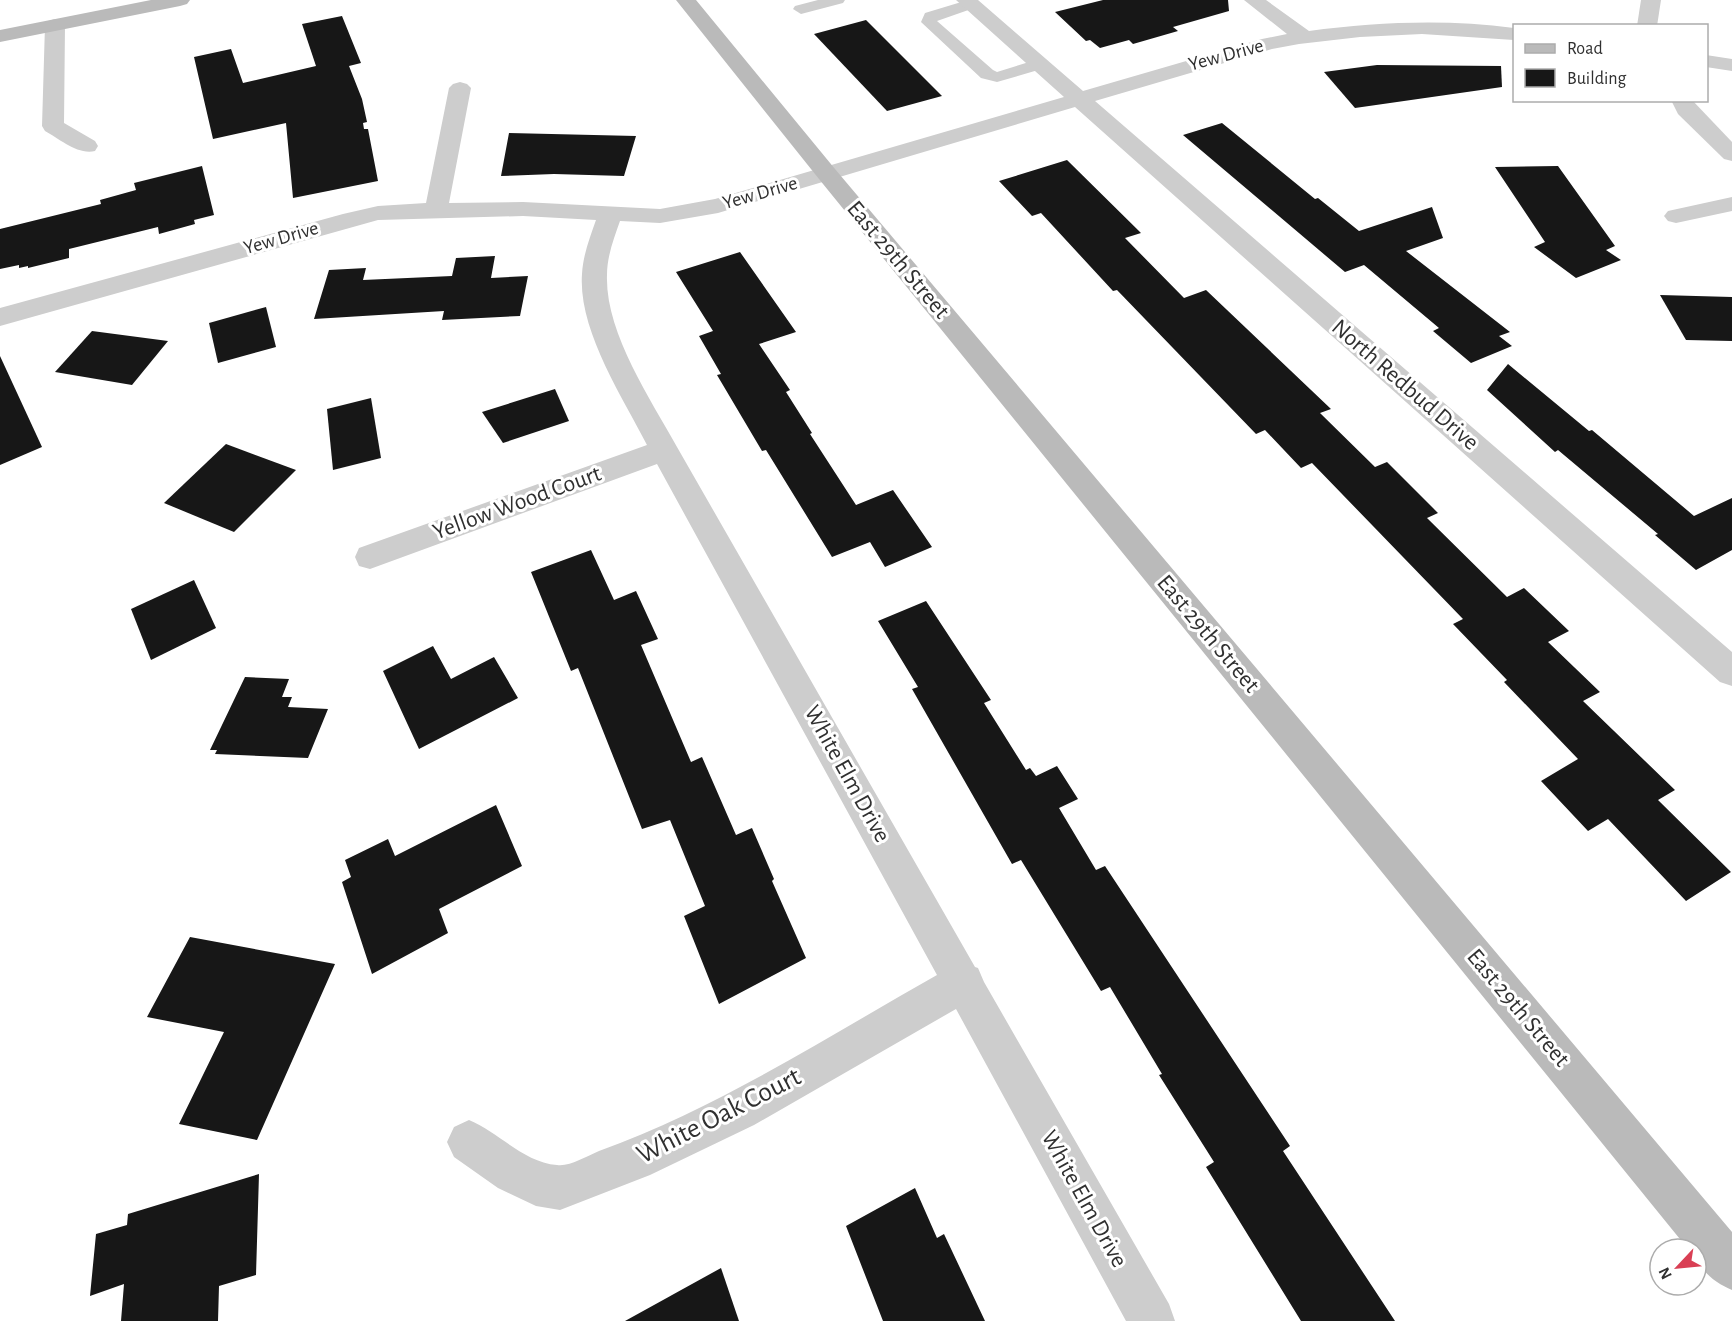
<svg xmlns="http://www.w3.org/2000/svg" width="1732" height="1321" font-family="'Alegreya Sans',sans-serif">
  <rect width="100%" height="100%" fill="#fff"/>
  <g fill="#171717">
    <polygon points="1103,0 1228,0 1229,11 1173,27 1178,31 1133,44 1129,40 1100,48 1090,40 1086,41 1055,12"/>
    <polygon points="342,16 361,63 349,66 362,99 367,122 363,123 364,129 368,129 378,181 293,198 286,123 213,139 194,57 231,49 243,83 316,66 302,24"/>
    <polygon points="866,20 942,96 887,111 814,34"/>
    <polygon points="1377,65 1501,66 1502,87 1355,108 1324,72"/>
    <polygon points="1222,123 1315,199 1318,198 1359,231 1432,207 1443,238 1406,251 1510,332 1499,336 1512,346 1471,363 1433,331 1439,328 1364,265 1345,272 1183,135"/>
    <polygon points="509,133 636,136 624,176 554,174 501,176"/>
    <polygon points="1067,160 1141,233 1125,238 1184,298 1206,290 1331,409 1320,413 1375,467 1387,462 1438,513 1427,518 1507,597 1524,588 1569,631 1548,642 1600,692 1583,701 1675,790 1658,800 1731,872 1686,901 1608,819 1588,831 1541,781 1578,759 1504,682 1507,680 1453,624 1463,619 1312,463 1301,468 1265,430 1256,434 1117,290 1113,291 1041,213 1032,216 999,181"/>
    <polygon points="202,166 214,215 194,220 195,224 159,234 158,227 69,249 69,258 28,268 28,266 19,268 19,265 0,269 0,229 101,204 100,200 136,190 134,183"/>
    <polygon points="1558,166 1615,246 1606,250 1621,260 1576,278 1534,247 1545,242 1495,167"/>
    <polygon points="740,252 796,332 759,344 790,390 786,392 812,433 810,434 856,505 893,490 932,547 885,567 870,542 832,557 766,450 762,451 717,375 721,374 699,336 713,331 676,272"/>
    <polygon points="495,256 491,278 528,276 520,316 442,320 444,311 314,319 329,270 366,268 363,280 452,276 456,258"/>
    <polygon points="1660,295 1732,297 1732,341 1686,340"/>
    <polygon points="266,307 276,347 218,363 209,323"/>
    <polygon points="92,331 168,341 132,385 55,372"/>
    <polygon points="0,356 42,447 0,465"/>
    <polygon points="1508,364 1589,431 1592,430 1694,516 1732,498 1732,550 1696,570 1655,535 1658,534 1558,450 1555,452 1487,390"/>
    <polygon points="555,389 569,421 503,443 482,412"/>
    <polygon points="371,398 381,458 333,470 327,409"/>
    <polygon points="226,444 296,470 234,532 164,503"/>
    <polygon points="591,550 614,600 636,591 658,639 641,645 691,762 702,757 736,835 752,828 774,879 772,881 806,958 719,1004 684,916 705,906 670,820 642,829 578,668 571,671 531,572"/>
    <polygon points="194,580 216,628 151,660 131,609"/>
    <polygon points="926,601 991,700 984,703 1026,770 1030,768 1036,776 1057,766 1078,799 1059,808 1096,870 1105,866 1290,1146 1283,1151 1395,1321 1301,1321 1206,1167 1214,1162 1159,1075 1162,1074 1110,987 1101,991 1021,860 1012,864 912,689 918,687 878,621"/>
    <polygon points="433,646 451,679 494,657 518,698 419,749 383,671"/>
    <polygon points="245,677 289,679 282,697 292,697 288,707 328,709 308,758 215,754 217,750 210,750"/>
    <polygon points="496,805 522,866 439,909 448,933 372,974 342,882 351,877 345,860 388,839 395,856"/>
    <polygon points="190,937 335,964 257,1140 179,1124 224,1032 147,1017"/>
    <polygon points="259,1174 256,1275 219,1286 218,1321 121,1321 124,1284 90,1296 96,1234 127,1225 128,1214"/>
    <polygon points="915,1188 937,1238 944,1234 985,1321 883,1321 846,1226"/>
    <polygon points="721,1268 739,1321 625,1321"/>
  </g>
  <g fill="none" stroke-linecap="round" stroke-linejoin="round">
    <g fill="#cdcdcd" fill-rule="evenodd">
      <polygon points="818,0 845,0 843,3 801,14 793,9 795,6"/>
      <polygon points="968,0 977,1 979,4 977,7 937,21 993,70 997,72 1039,59 1047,64 1045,68 997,82 981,78 921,22 925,13"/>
    </g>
    <g fill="#cdcdcd" fill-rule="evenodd">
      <path d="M956 0H978L1083 91 1262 39 1287 34 1244 0H1266L1309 31C1377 22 1446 19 1514 28V40L1422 34 1360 37 1299 44 1272 49 1095 101 1732 652V686L1720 682 1075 107 718 213 660 223 620 221C614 238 607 256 607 275 605 332 650 398 677 447L975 967 978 968 984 982 1169 1304 1175 1321H1126L956 1009 754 1125 650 1175 560 1210 536 1206 498 1188 454 1157 447 1142 454 1127 469 1120C500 1133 523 1162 557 1165 569 1167 587 1156 599 1151 718 1108 827 1037 937 975L657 464 370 569 359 566 355 557 359 548 647 445C622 396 578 330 582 274 583 255 590 237 596 220L523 216 378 220 0 326V308L343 214 378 206 426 203 449 88 453 84 460 82 467 84 471 88 449 203 523 202 660 209 715 199 1064 97Z"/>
      <polygon points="1641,0 1661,0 1657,26 1637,26"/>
      <path d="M55 19 62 21 65 25 64 123 95 141 98 146 95 151C77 155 60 139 45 131L42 126 45 25 48 21Z"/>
      <polygon points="1706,55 1732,59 1732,71 1706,67"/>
      <polygon points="1671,100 1692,100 1732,142 1732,161 1724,159 1678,114"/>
      <polygon points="1732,197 1732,211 1676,223 1668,221 1664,216 1668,211"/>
    </g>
    <g fill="#bababa" fill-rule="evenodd">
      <polygon points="151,0 190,0 187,4 180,6 0,42 0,30"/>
      <path d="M676 0H696L835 169 1732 1232V1290C1715 1283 1696 1269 1696 1249H1688L819 179Z"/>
    </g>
  </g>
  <g text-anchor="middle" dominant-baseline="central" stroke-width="6" stroke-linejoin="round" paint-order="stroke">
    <g font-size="20" fill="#303030" stroke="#fff">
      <text transform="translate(1226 55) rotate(-15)">Yew Drive</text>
      <text transform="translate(760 193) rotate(-16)">Yew Drive</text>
      <text transform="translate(281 238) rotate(-16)">Yew Drive</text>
    </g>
    <g font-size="24" fill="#303030" stroke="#fff">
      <text transform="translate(898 260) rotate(50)">East 29th Street</text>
      <text transform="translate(1405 385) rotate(41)">North Redbud Drive</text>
      <text transform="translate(517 503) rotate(-20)">Yellow Wood Court</text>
      <text transform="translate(1208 634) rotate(50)">East 29th Street</text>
      <text transform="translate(847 774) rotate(61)">White Elm Drive</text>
      <text transform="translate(1518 1008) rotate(50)">East 29th Street</text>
      <text transform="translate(1084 1199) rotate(61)">White Elm Drive</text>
    </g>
    <g font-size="28" fill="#303030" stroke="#fff">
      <text transform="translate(719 1116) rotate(-27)">White Oak Court</text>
    </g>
  </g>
  <rect x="1513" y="24" width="195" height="78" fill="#ffffff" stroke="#acacac" stroke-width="1.5"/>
  <rect x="1525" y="44" width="30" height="9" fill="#bababa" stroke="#acacac" stroke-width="1.5"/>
  <text x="1567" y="54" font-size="18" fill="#303030">Road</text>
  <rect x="1525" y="69" width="30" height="18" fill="#171717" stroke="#acacac" stroke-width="1.5"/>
  <text x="1567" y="84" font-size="18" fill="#303030">Building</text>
  <g transform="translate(1678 1267) rotate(244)"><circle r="28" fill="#ffffff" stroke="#acacac" stroke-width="1.5"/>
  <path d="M0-4.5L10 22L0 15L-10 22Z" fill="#d93f54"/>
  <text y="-9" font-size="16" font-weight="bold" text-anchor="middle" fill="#303030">N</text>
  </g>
</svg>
